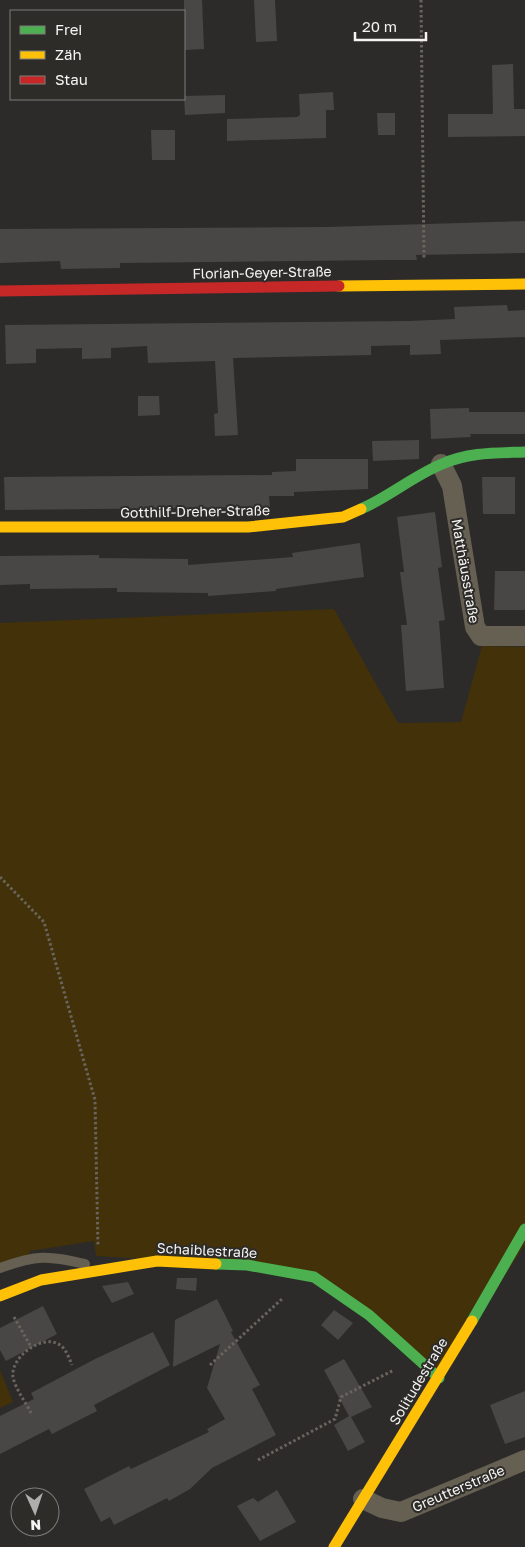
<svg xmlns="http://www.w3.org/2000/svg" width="525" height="1547" font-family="'Golos Text',sans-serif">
  <rect width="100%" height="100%" fill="#2c2b2a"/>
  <g fill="#423109">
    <polygon points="334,609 398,723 461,722 482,646 525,647 525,1244 439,1378 314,1277 247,1265 96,1256 94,1241 30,1251 29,1257 0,1268 0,623"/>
    <polygon points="0,1370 13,1402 0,1408"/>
  </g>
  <g fill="#484746">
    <polygon points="184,0 202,0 204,49 184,50"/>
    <polygon points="254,0 275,0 277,41 256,42"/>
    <polygon points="513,64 514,109 525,109 525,136 448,137 448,114 493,114 492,65"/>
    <polygon points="333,92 334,110 326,110 326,138 227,141 227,119 297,117 300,115 299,94"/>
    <polygon points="225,95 225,113 185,115 184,96"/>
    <polygon points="377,113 395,113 395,135 378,135"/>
    <polygon points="151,130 175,130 175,160 152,160"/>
    <polygon points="525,221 525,253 416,255 417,260 388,260 120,263 120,268 61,269 60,261 0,263 0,229 327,227"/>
    <polygon points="507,305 508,311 525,310 525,337 440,340 441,354 410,355 410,345 371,346 371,355 233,358 238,435 215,436 214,414 218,413 215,361 148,363 147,346 111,348 111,358 82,359 82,348 36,349 36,363 6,364 5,325 409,321 455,319 454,307"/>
    <polygon points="138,396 159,396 160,415 138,416"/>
    <polygon points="469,408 469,412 525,412 525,434 470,434 471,437 431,439 430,409"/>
    <polygon points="419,440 419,459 373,461 372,441"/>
    <polygon points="296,459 368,459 368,489 294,492 294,496 269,496 270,507 5,510 4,477 272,475 272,472 296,471"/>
    <polygon points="482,477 515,477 515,514 483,514"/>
    <polygon points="435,512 442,567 438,568 445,620 439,621 444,688 406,691 401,625 407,625 400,572 404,572 397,517"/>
    <polygon points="360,543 364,577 276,589 276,591 208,596 208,593 117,592 117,588 30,589 30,584 0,585 0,556 99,555 99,558 188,559 188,565 293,557 292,553"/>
    <polygon points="495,571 525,571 525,610 494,610"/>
    <polygon points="177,1278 197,1278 196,1291 176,1289"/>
    <polygon points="128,1282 134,1294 112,1303 102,1286"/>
    <polygon points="217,1299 233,1331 231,1332 260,1385 252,1389 276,1435 212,1468 190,1489 169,1501 167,1498 114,1525 110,1517 101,1522 84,1489 129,1466 131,1469 209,1432 207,1429 225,1419 207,1388 220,1344 173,1367 175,1320"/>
    <polygon points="43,1306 57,1334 6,1361 0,1350 0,1328"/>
    <polygon points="334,1310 353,1323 338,1340 321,1325"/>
    <polygon points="153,1332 170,1365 94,1405 97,1411 52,1434 49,1429 0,1454 0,1416 34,1399 31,1393 95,1359"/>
    <polygon points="344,1359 372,1407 351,1417 365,1442 348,1451 334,1425 349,1416 324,1370"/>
    <polygon points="525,1391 525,1437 505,1444 490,1405"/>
    <polygon points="277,1490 296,1522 260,1541 237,1506 253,1498 258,1502"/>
  </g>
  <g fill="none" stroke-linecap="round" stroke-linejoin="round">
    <g stroke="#69655c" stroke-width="3" stroke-dasharray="2.5 2.5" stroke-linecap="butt">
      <polyline points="421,0 424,259"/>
      <polyline points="0,877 44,922 95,1100 98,1246"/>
      <polyline points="14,1317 31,1347"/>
      <polyline points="210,1365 283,1298"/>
      <path d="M31 1413C26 1403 15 1388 13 1377 10 1357 43 1333 60 1345 66 1349 69 1358 72 1365"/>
      <polyline points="258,1460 335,1419 341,1397 394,1370"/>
    </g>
    <path stroke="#666053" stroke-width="10" d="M0 1268C36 1255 48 1255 85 1264"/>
    <g stroke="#666053" stroke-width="20">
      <polyline points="441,464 452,486 475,627 481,636 525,636"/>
      <polyline points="363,1499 382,1508 401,1512 525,1460"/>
    </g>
    <g stroke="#4caf50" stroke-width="11">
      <path d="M361 509C389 497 413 476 442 464 469 452 496 453 525 452"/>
      <polyline points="216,1264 247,1265 314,1277 369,1315 439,1378"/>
      <polyline points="472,1321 525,1229"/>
    </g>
    <g stroke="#ffc107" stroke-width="11">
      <polyline points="339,286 525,284"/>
      <polyline points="0,527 248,527 343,517 361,509"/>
      <polyline points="0,1296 41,1280 157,1261 216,1264"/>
      <polyline points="334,1547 472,1321"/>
    </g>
    <polyline stroke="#c62828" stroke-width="11" points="0,291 339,286"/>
  </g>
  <g text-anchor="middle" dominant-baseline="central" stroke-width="4" stroke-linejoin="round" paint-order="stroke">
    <g font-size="14" fill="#f5f4f2" stroke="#2d2c29">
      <text transform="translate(262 272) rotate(-1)">Florian-Geyer-Straße</text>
      <text transform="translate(195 511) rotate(-1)">Gotthilf-Dreher-Straße</text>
      <text transform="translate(466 571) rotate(80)">Matthäusstraße</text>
      <text transform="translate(207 1250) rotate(3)">Schaiblestraße</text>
      <text transform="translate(418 1381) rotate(-59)">Solitudestraße</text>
      <text transform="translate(458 1488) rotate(-23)">Greutterstraße</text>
    </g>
  </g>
  <rect x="10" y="10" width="175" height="90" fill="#2d2c29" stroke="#7d7c79"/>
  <rect x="20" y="26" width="25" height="8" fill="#4caf50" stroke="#7d7c79"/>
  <text x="55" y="35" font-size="15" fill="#f5f4f2">Frei</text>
  <rect x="20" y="51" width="25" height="8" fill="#ffc107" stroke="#7d7c79"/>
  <text x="55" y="60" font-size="15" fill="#f5f4f2">Zäh</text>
  <rect x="20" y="76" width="25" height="8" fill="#c62828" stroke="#7d7c79"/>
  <text x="55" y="85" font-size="15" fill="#f5f4f2">Stau</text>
  <g transform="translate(35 1512) rotate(177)"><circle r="24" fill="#2d2c29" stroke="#7d7c79"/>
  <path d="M0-4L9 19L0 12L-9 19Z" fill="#afaeac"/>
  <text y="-8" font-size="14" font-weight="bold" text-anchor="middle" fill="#f5f4f2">N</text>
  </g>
  <path d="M355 32v8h71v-8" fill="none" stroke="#f5f4f2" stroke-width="2.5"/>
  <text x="362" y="32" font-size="15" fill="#f5f4f2" stroke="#2d2c29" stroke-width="4" paint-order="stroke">20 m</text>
</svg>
